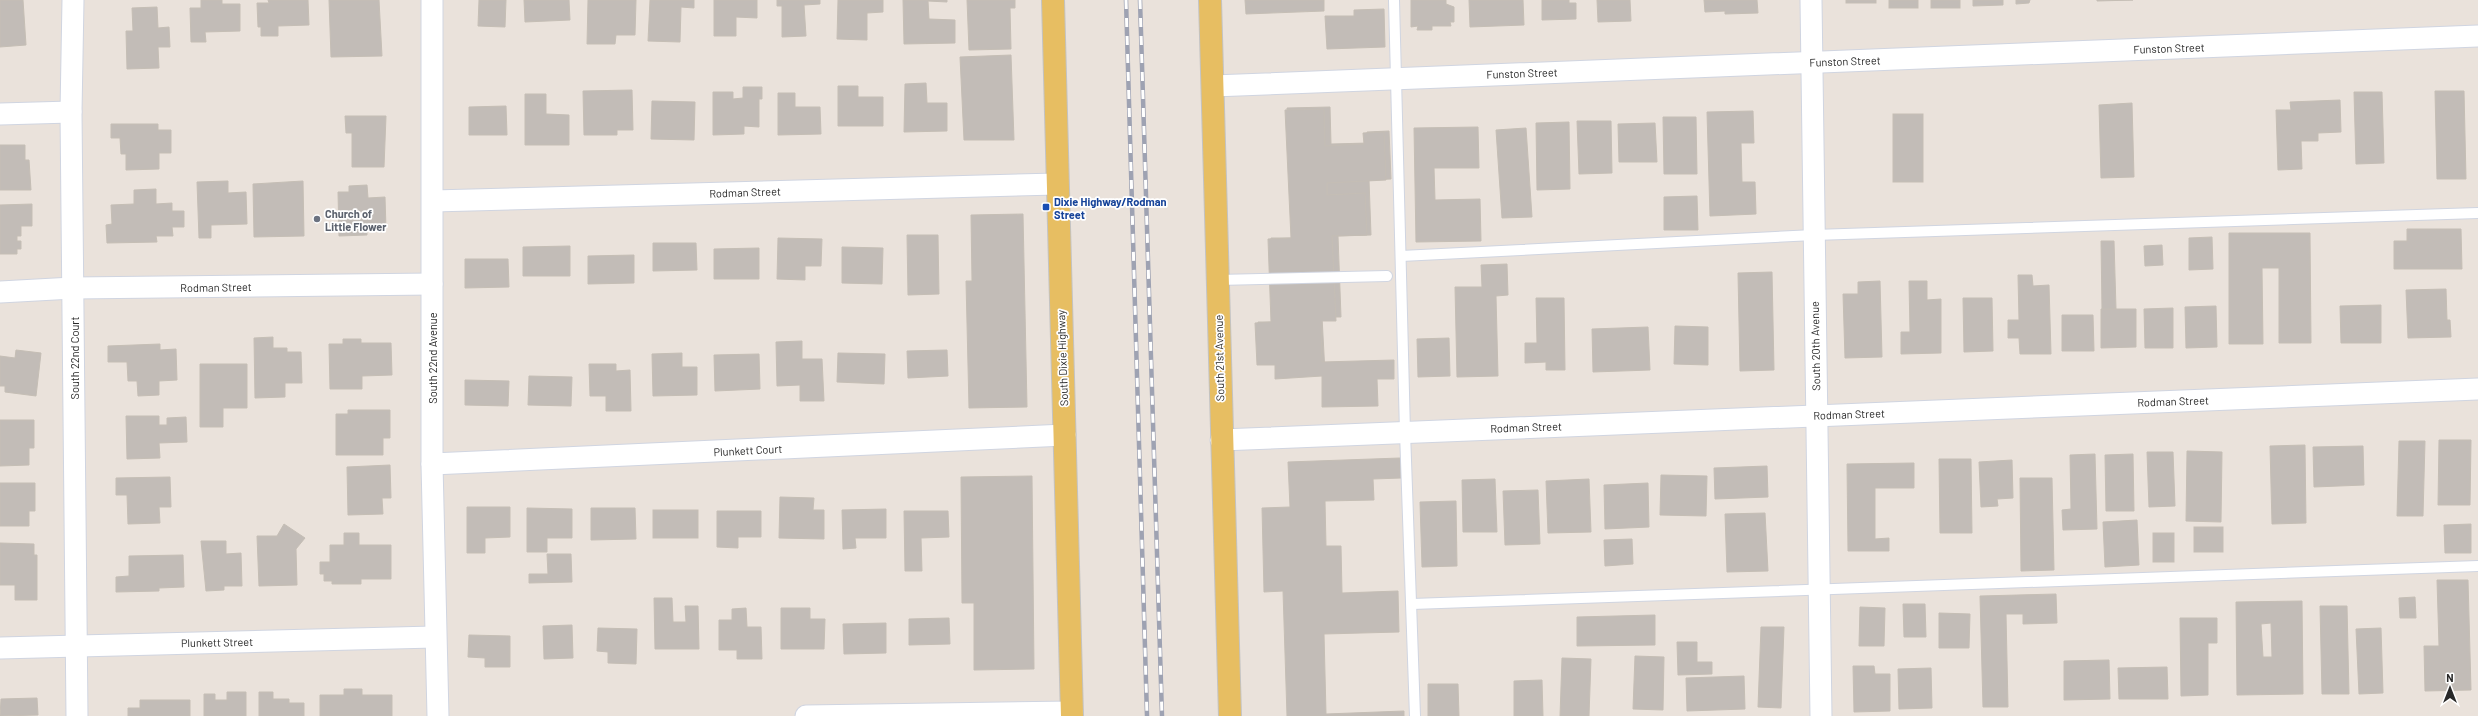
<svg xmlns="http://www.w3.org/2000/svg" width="2478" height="716" font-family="Barlow,sans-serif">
  <rect width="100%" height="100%" fill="#eae2db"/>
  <g fill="#c2bcb7" stroke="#c5beb5" fill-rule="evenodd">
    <polygon points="0,0 23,0 26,45 0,47"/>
    <polygon points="201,0 222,0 222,4 240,4 240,31 205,32 206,42 191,42 190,8 201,8"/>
    <polygon points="268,0 308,0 309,25 278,26 278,36 261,36 261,27 258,27 257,3 269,3"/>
    <polygon points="329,0 379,0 382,56 331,57"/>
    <polygon points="479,0 506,0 505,27 478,26"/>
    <polygon points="524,0 569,0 570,20 525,22"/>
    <polygon points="588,0 636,0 635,35 616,35 615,44 587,44"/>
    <polygon points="650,0 694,0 694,8 681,7 680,42 648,41"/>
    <polygon points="714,0 757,0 757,18 736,17 736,36 714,36"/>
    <polygon points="777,0 820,0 820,4 804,5 806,36 782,37 782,6 777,6"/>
    <polygon points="838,0 883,0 883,12 867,13 867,40 837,39"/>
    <polygon points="903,0 947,0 947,2 928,1 929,19 955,20 955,43 904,44"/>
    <polygon points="967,0 1015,0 1015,8 1010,8 1011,49 969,50"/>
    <polygon points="1245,0 1324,0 1324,11 1246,14"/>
    <polygon points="1411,0 1446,0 1446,4 1454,7 1454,22 1450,22 1451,26 1432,26 1432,30 1417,30 1418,26 1411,27"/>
    <polygon points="1469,0 1523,0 1524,25 1470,27"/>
    <polygon points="1542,0 1569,0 1569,3 1576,3 1576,19 1542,20"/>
    <polygon points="1597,0 1630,0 1631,21 1598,22"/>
    <polygon points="1704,0 1757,0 1758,13 1725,14 1725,11 1705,12"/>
    <rect x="1846" y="0" width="30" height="3"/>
    <rect x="1889" y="0" width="29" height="8"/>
    <rect x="1931" y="0" width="29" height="8"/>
    <polygon points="1973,0 2003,0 2003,5 1973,6"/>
    <polygon points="2016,0 2030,0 2029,3 2016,4"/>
    <polygon points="2097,0 2133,0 2097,1"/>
    <polygon points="157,7 158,28 169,27 170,47 158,47 159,68 127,69 126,31 133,31 132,8"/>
    <polygon points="1384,9 1385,47 1327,49 1325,16 1354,16 1354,10"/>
    <polygon points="1011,55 1014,140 964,140 960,57"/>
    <polygon points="926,83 927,103 947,103 947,131 904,132 905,84"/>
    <polygon points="838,86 858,86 858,97 883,97 883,126 838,126"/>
    <polygon points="743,87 762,87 762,99 759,99 759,127 744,126 744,134 713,135 713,92 733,92 733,99 743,98"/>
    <polygon points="632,90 633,130 617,130 617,135 584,135 583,91"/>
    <polygon points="2435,91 2464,91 2466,179 2437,179"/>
    <polygon points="2354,92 2382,92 2384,163 2356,164"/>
    <polygon points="778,93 795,93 795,107 820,107 821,134 778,135"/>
    <polygon points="525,94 546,94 546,114 569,115 569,145 525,145"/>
    <polygon points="2340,100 2341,132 2318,133 2318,141 2301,141 2302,169 2278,170 2276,110 2291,110 2290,102"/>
    <polygon points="652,101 695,102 694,140 651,139"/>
    <polygon points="2132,103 2134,177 2101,178 2099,105"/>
    <polygon points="506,106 507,135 469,135 469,107"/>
    <polygon points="1330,107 1331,144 1368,143 1367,132 1389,131 1391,179 1369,180 1371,235 1338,236 1341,317 1322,317 1325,373 1280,374 1279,363 1260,364 1258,322 1274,322 1271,238 1292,238 1287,108"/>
    <polygon points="1324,109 1325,146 1364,144 1363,133 1384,132 1386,180 1327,183 1327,195 1365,193 1367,235 1332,236 1336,321 1321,321 1322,362 1394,360 1394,379 1377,379 1378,406 1322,407 1322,376 1275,379 1275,365 1257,365 1255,323 1271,322 1268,239 1291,238 1285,110"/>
    <polygon points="1753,111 1754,143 1741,143 1742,182 1755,182 1756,214 1710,216 1707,112"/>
    <rect x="1893" y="114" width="30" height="68"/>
    <polygon points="345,116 386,116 384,167 352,167 352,133 346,133"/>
    <polygon points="1663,117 1696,117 1697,174 1664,174"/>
    <polygon points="1577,121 1611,121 1612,173 1579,174"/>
    <polygon points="1569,122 1570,189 1537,190 1536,123"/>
    <polygon points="1655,123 1657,162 1619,162 1618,124"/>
    <polygon points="111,124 158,124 158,130 171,130 171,153 159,153 159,169 126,170 126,154 121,154 120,138 111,138"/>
    <polygon points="1478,127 1479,168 1434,168 1435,200 1480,199 1481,241 1416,242 1414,128"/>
    <polygon points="1526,128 1532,217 1502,218 1496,130"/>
    <polygon points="0,145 25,145 25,160 29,160 31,190 0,190"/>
    <polygon points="228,181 228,193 246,192 247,224 211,225 211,238 199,238 197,182"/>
    <polygon points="303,181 304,236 254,237 253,184"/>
    <polygon points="367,185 368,198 385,197 386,229 367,230 367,235 339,236 338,192 349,192 349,186"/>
    <polygon points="156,189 156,204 172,203 172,211 184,211 184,227 172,227 173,236 156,236 157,242 107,243 106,225 112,224 111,205 134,204 134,190"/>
    <polygon points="1697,196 1698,230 1664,230 1664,197"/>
    <polygon points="32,204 32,226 21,226 21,236 17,236 17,241 21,241 21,249 17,249 17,254 0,254 0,205"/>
    <polygon points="1023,214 1027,407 969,408 966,281 972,281 971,215"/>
    <polygon points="2407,229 2461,229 2462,269 2394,269 2394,241 2407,241"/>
    <polygon points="2229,233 2310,233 2311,343 2279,343 2279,268 2262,268 2263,344 2229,344"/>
    <polygon points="907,235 938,235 939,294 908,295"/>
    <polygon points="2212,237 2213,269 2189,270 2189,238"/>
    <polygon points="778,238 822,239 821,266 805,266 805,280 777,279"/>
    <polygon points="2101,241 2114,241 2116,309 2102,310"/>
    <polygon points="653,243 696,243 697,270 653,271"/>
    <polygon points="2162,245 2163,265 2145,266 2144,246"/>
    <polygon points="570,246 570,276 523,276 523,247"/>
    <polygon points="842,247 883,248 882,284 842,283"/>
    <polygon points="759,248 759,279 714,279 714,249"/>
    <polygon points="634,255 634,283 588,284 588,256"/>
    <polygon points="465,259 508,259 509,287 465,288"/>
    <polygon points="1507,264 1508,295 1496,296 1498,376 1457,377 1455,287 1482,287 1481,265"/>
    <polygon points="1772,272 1774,370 1740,371 1738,273"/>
    <polygon points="2018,275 2032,275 2033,286 2049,285 2051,354 2020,354 2019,338 2008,338 2008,320 2019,320"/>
    <polygon points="1880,281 1882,357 1845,358 1843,294 1858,294 1858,282"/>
    <polygon points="1909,281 1927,281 1927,300 1941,299 1941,353 1901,354 1901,332 1910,332"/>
    <polygon points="2446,289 2447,320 2450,320 2451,337 2408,338 2406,290"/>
    <polygon points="1536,298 1564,298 1565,370 1546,370 1546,362 1525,363 1525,343 1537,343"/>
    <polygon points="1963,298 1992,298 1993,351 1964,352"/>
    <polygon points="2381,305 2381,343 2341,343 2340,306"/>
    <polygon points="2216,306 2217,347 2186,348 2185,307"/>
    <polygon points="2173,308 2173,348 2145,348 2144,309"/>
    <polygon points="2101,309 2136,309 2136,347 2101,348"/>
    <polygon points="2062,315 2093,315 2094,351 2062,351"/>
    <polygon points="1675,326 1708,327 1708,365 1674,364"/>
    <polygon points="1648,327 1650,370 1593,372 1592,329"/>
    <polygon points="273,337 273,348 287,348 287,352 301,352 302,383 285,383 285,397 255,398 254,338"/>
    <polygon points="1449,338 1450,376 1418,377 1417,339"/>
    <polygon points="343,339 361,339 361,343 391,343 392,375 362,376 362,389 330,389 329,344 343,344"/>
    <polygon points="802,341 802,359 822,359 824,401 800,401 800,385 777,386 776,342"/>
    <polygon points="160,344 160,350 176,349 177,380 159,381 159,395 138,396 137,381 128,381 127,362 108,362 108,346"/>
    <polygon points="16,350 41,353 36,396 5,392 5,386 0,386 0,356 15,358"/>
    <polygon points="947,350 948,376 908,378 907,351"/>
    <polygon points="682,353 682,367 697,367 697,395 653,396 652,354"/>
    <polygon points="838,353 885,354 884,384 837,382"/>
    <polygon points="759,354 760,389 715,391 714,355"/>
    <polygon points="200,364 247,364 247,408 223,408 223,427 200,427"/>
    <polygon points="589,364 616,364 616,371 630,370 631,411 606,411 606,396 590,396"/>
    <polygon points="529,376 572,377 571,406 528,405"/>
    <polygon points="465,380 509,381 508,406 465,405"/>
    <polygon points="348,410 390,410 390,438 383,438 383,455 336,455 336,414 348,414"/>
    <polygon points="126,416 159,416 159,425 167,425 167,418 186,417 187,442 159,443 160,458 127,459"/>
    <polygon points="0,420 34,420 34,448 29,448 29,465 0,466"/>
    <polygon points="2439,440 2471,440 2470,505 2438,505"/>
    <polygon points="2399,441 2425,441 2423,516 2397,516"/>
    <polygon points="2305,445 2306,523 2272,524 2270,446"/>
    <polygon points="2363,446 2364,485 2314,487 2313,447"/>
    <polygon points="2187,451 2222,452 2221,522 2186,521"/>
    <polygon points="2147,452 2173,452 2175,506 2149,507"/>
    <polygon points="2095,454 2097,529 2063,530 2062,510 2071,509 2070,455"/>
    <polygon points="2133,454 2134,511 2106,511 2105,455"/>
    <polygon points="1400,458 1401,478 1373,479 1374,500 1325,501 1326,546 1341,546 1342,593 1398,591 1399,632 1324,634 1326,714 1404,711 1404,716 1287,716 1283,591 1264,592 1262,508 1290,507 1288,462"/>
    <polygon points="1939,459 1971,459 1972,533 1940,533"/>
    <polygon points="2012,460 2013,498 1997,499 1998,506 1981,507 1979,462"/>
    <polygon points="1914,463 1914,488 1875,488 1875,539 1889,538 1889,551 1848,551 1847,464"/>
    <polygon points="390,465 391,498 382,498 383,514 348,515 347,467"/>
    <polygon points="1767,466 1768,497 1715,499 1714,468"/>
    <polygon points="1661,475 1707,476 1706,516 1660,515"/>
    <polygon points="1032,476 1034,669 974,670 974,603 962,603 961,477"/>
    <polygon points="170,477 171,507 159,507 160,523 128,524 127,495 116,495 116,478"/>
    <polygon points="2020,478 2052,478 2054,570 2021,571"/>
    <polygon points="1495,479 1497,532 1463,532 1462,480"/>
    <polygon points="1589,479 1591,532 1548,533 1546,481"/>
    <polygon points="0,483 35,483 35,511 29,511 29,526 0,526"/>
    <polygon points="1648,483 1649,527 1605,529 1604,485"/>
    <polygon points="1538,490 1540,544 1505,545 1503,491"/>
    <polygon points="780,497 814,498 813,510 824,510 824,539 779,538"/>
    <polygon points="1456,501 1457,566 1422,567 1420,502"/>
    <polygon points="467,507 510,507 510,537 485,538 485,553 467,553"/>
    <polygon points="527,508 572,509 572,538 547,538 547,552 527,552"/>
    <polygon points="591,508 635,508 636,539 591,540"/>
    <polygon points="886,509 886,538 855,538 856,548 843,549 842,510"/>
    <rect x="653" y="510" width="45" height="28"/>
    <polygon points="717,511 761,511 761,537 738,537 738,548 717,547"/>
    <polygon points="904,511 948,511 949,537 921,538 922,571 905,571"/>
    <polygon points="1765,513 1768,571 1727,572 1725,514"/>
    <polygon points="2137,520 2139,565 2105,567 2103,522"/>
    <polygon points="284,524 305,538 296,549 297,585 259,586 257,536 277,536"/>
    <polygon points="2471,524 2471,553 2445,553 2444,525"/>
    <rect x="2194" y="527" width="29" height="25"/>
    <polygon points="344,533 359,533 359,545 391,545 391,579 361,579 361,584 332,584 332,581 324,581 324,574 320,574 320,562 330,562 330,545 344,545"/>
    <rect x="2153" y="533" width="21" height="29"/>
    <polygon points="1632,539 1633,564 1605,566 1604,540"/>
    <polygon points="201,541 226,541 226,554 241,553 242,586 224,586 224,590 206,591"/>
    <polygon points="0,543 34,544 34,555 37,555 37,600 15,600 15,585 0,585"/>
    <polygon points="547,554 571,554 572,582 529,583 529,574 548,574"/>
    <polygon points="183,555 184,587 159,588 159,591 116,592 116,577 129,576 129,556"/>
    <polygon points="2437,580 2468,580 2471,690 2425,691 2424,646 2439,646"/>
    <polygon points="2056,594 2057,623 2023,624 2023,614 2006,614 2008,707 1983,707 1980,596"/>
    <polygon points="2415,597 2416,618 2400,618 2399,598"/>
    <polygon points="654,598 672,598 673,622 686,622 685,606 698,606 699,649 655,649"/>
    <path d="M2302 601 2303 694 2237 695 2236 602ZM2271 623 2272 657H2263L2261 624Z"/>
    <polygon points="1903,604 1925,604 1926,637 1904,637"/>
    <polygon points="2320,606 2347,606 2349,694 2322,694"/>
    <polygon points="1860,607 1885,608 1884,646 1859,646"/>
    <polygon points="746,608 747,627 761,627 762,659 737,659 737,650 719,650 719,620 732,620 732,609"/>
    <polygon points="781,608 810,608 810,619 825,619 824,649 781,649"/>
    <polygon points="1939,613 1970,614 1969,648 1939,648"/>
    <polygon points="1655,615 1655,645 1577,646 1577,617"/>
    <polygon points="949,618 950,644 909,645 909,619"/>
    <polygon points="2180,618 2217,618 2217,643 2208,643 2208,695 2181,696"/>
    <polygon points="886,623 886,653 844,654 843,624"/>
    <polygon points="572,625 573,658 544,659 543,626"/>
    <polygon points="1761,627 1784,627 1781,708 1758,707"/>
    <polygon points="598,628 637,629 636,664 608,663 608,652 597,651"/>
    <polygon points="2381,628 2383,693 2359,694 2356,629"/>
    <polygon points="469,635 510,636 510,667 485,667 485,658 468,657"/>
    <polygon points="1677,642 1697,642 1697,662 1712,662 1712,674 1678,675"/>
    <polygon points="1635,656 1664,657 1663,710 1633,709"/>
    <polygon points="1562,658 1591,659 1589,716 1560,716"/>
    <polygon points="2109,660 2110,699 2064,700 2064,661"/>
    <polygon points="1853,666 1874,666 1875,674 1890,674 1890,711 1854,712"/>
    <polygon points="2167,667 2168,699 2119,699 2118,668"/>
    <polygon points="1931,668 1932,708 1899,709 1898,669"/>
    <polygon points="1744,676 1745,709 1687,711 1686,678"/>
    <polygon points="1542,680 1543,716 1514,716 1514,681"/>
    <polygon points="1428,684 1458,684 1459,716 1428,716"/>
    <polygon points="344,689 362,689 362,695 392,695 392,716 320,716 320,695 344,695"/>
    <polygon points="227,692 246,692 246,716 204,716 204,694 215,694 215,700 227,700"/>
    <polygon points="259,692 273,692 273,699 289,699 289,703 304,703 304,716 259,716"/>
    <polygon points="37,698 38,715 0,716 1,699"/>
    <polygon points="140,700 190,700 190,716 128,716 128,708 140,708"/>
  </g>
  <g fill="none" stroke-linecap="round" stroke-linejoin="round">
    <g stroke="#d0d5e1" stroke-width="12">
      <g id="lane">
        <polyline points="1394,0 1405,432 1415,716"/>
        <polyline points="1401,256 1814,235 2478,213"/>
        <polyline points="1217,280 1387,276"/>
        <polyline points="1412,604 2478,566"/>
      </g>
    </g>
    <g stroke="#d0d5e1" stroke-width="23">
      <g id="street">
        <polyline points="73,0 71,112 77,716"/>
        <polyline points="432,0 432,464 438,716"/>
        <polyline points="1811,0 1821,716"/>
        <polyline points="1213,86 2478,36"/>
        <polyline points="0,114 71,112"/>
        <polyline points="433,201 1057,184"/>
        <polyline points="0,292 73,288 432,284"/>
        <polyline points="1221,440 2478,389"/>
        <polyline points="432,464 1065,435"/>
        <polyline points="0,648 434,637"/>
        <polyline points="806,716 1072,712"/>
      </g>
    </g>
    <g stroke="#c3c3c3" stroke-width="24">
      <g id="primary">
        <polyline points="1053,0 1072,716"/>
        <polyline points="1210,0 1230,716"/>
      </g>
    </g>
    <use href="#lane" stroke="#fff" stroke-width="10"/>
    <use href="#street" stroke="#fff" stroke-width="21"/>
    <use href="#primary" stroke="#e7be62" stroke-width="22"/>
    <g stroke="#9ea2b2" stroke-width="4.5">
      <g id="rail">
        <polyline points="1126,0 1147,716"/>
        <polyline points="1140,0 1162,716"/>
      </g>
    </g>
    <use href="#rail" stroke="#fff" stroke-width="3" stroke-dasharray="9" stroke-linecap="butt"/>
  </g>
  <rect fill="#1a4fb4" stroke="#fff" stroke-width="1.5" x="1042" y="203" width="8" height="8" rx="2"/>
  <circle fill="#6b7280" stroke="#fff" stroke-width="1.5" cx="317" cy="219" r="4"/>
  <g text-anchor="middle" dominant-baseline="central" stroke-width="3.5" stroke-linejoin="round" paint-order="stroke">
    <g font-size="11" fill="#282828" stroke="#fff">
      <text transform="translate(2169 48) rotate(-2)">Funston Street</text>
      <text transform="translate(1845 61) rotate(-2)">Funston Street</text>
      <text transform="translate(1522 73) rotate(-2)">Funston Street</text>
      <text transform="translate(745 192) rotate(-2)">Rodman Street</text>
      <text transform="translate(216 287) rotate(-1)">Rodman Street</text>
      <text transform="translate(1815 346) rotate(-91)">South 20th Avenue</text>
      <text transform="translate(74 358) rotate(-90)">South 22nd Court</text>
      <text transform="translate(432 358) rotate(-90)">South 22nd Avenue</text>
      <text transform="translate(1062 358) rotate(-92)">South Dixie Highway</text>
      <text transform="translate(1219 358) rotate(-91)">South 21st Avenue</text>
      <text transform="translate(2173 401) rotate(-2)">Rodman Street</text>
      <text transform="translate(1849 414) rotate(-2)">Rodman Street</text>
      <text transform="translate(1526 427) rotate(-2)">Rodman Street</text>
      <text transform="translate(748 450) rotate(-3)">Plunkett Court</text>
      <text transform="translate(217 642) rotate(-1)">Plunkett Street</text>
    </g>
    <g font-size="11" font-weight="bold" fill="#164399" stroke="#fff" text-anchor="start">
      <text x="1054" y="201">Dixie Highway/Rodman<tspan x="1054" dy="13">Street</tspan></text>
    </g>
    <g font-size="11" font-weight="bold" fill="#5b616d" stroke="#fff" text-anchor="start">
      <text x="325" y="213">Church of<tspan x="325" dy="13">Little Flower</tspan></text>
    </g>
  </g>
  <g transform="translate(2450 688)" stroke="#ffffff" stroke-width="3" paint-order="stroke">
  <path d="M0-3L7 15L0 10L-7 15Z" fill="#282828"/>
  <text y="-6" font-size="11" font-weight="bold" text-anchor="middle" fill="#282828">N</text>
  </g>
</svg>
